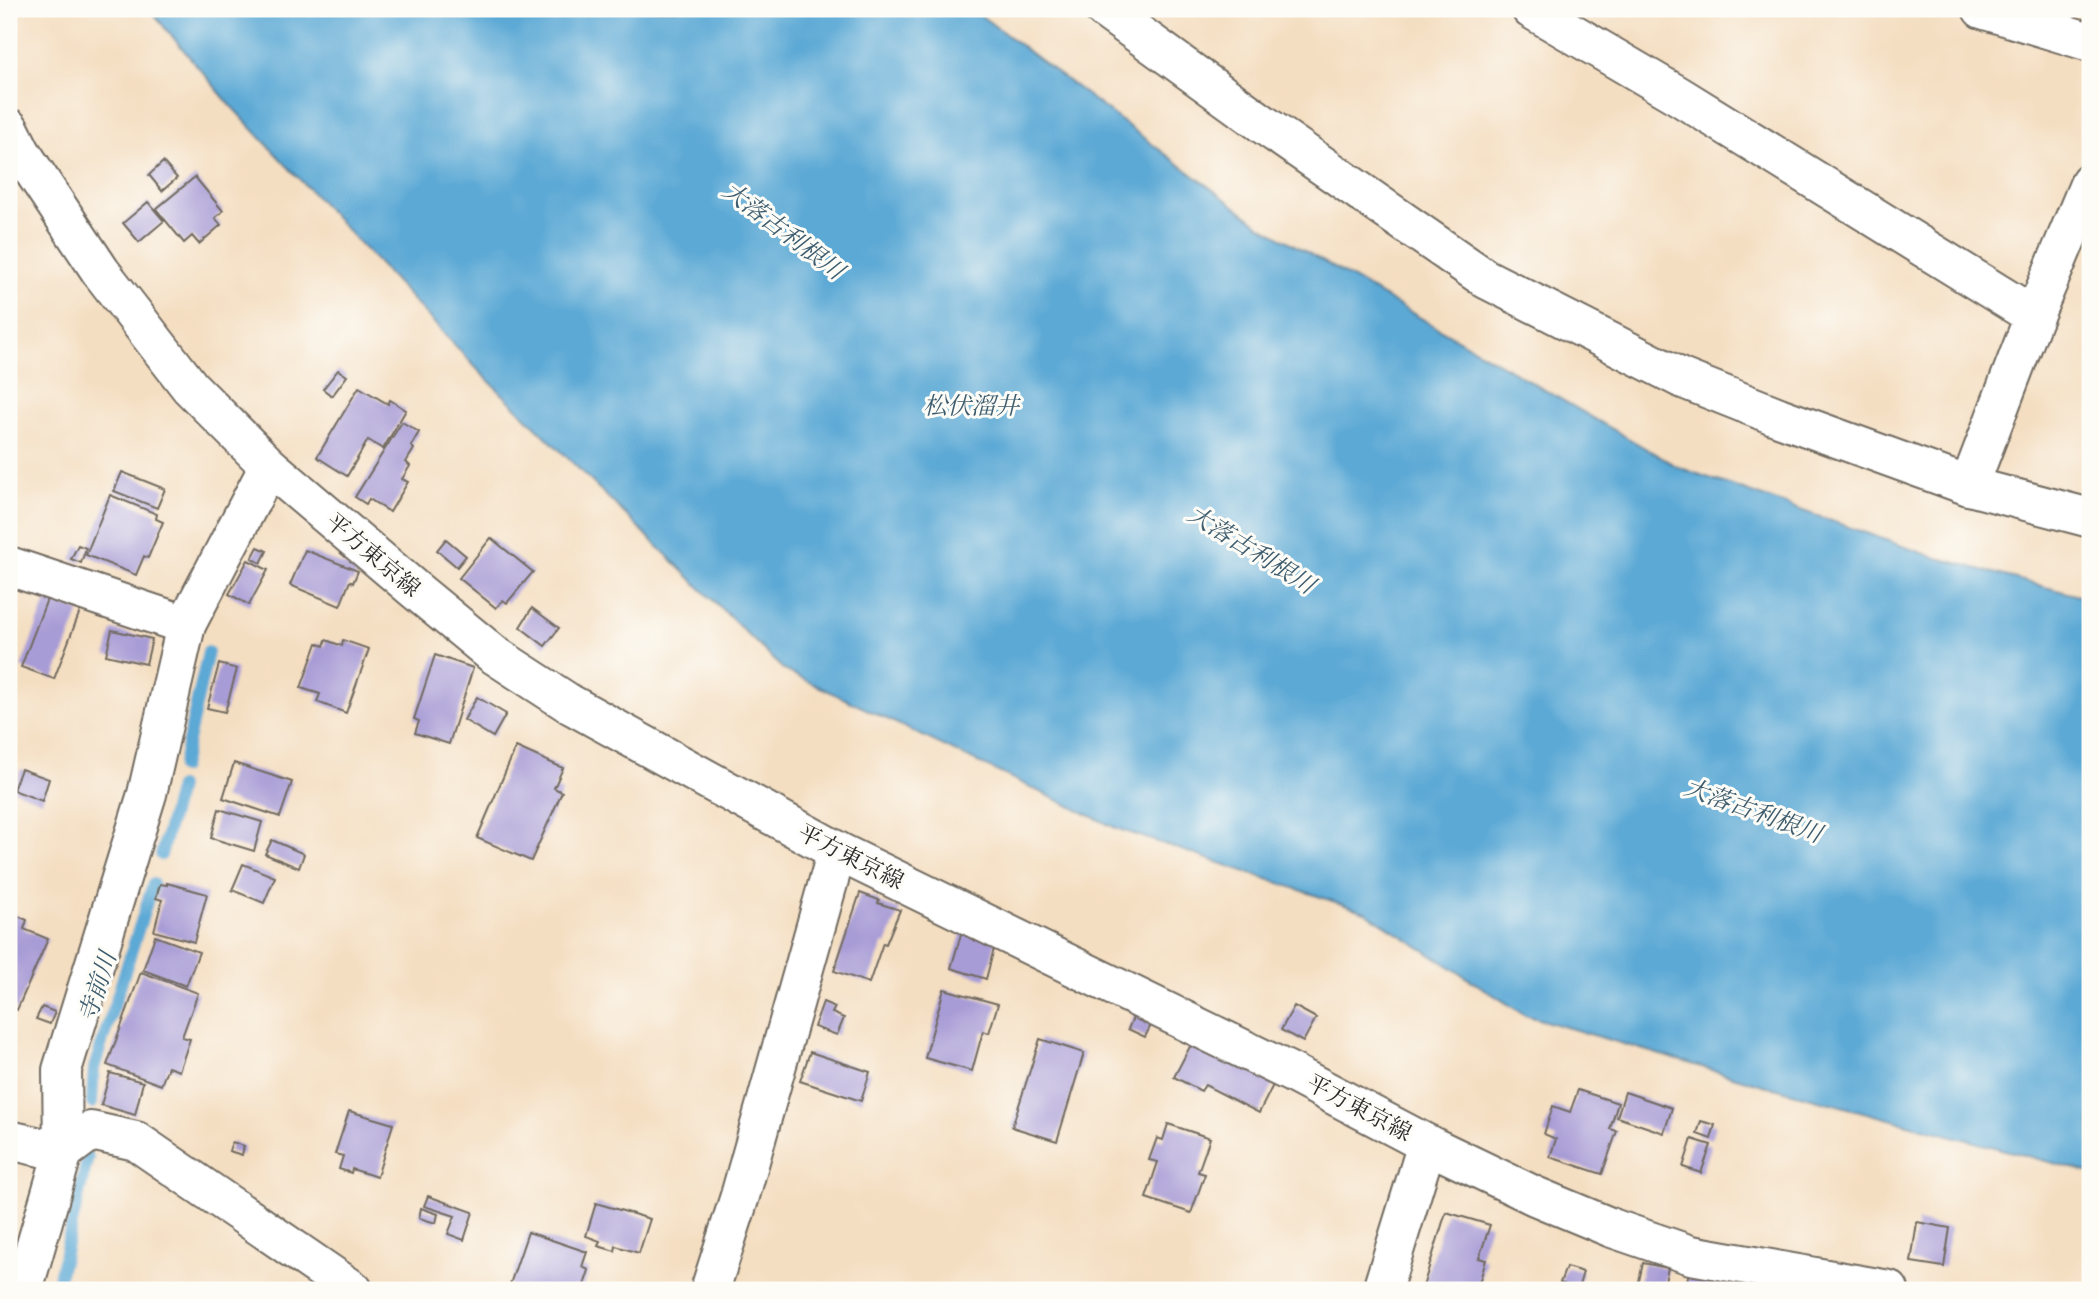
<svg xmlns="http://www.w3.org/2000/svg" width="2099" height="1299" font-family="'IM FELL Double Pica','Noto Serif JP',serif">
  <rect width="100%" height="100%" fill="#fdfcf7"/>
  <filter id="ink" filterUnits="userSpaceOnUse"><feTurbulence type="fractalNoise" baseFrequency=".0143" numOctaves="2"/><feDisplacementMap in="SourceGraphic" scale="14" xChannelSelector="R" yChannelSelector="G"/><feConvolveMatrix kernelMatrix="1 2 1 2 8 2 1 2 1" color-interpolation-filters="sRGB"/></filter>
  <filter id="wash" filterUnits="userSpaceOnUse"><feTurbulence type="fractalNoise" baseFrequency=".00686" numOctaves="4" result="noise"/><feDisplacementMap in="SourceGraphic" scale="28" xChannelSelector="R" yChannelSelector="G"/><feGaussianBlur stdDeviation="1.57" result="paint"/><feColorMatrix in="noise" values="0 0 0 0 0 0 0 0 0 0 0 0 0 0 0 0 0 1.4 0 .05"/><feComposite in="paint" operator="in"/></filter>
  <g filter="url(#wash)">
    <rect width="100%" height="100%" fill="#f4dec1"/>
    <polygon fill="#5ba9d5" stroke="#436a80" stroke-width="2" points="149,9 972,9 1260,225 1678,467 1934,557 2090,599 2090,1173 1763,1085 1525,1015 1365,912 1116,828 784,670 480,372 232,107"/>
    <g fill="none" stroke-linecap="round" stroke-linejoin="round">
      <g stroke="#5ba9d5" stroke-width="12">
        <polyline points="182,768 208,652"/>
        <polyline points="161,855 179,787"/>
        <polyline points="92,1103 94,1068 153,884"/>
        <polyline points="56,1290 88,1157"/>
      </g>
    </g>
    <g id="blocks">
      <g fill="#a89cd6">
        <polygon points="163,162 177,178 162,191 149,175"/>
        <polygon points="195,177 223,211 215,218 221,225 199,244 192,236 184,243 156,209"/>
        <polygon points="148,202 164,221 139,242 123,223"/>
        <polygon points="338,370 347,376 332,396 323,389"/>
        <polygon points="359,387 388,404 390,400 406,410 383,449 368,440 347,476 317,457"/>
        <polygon points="402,422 419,432 411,446 414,449 406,462 410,466 402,479 408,482 390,512 369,499 366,504 355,497"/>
        <polygon points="122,472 165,489 157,508 114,491"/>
        <polygon points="110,495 157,514 156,519 163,522 148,558 144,556 136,575 86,555"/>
        <polygon points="491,538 533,572 507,603 503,600 496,608 459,578"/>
        <polygon points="446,539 466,556 457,567 437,550"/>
        <polygon points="78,545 86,548 81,563 71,559"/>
        <polygon points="258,547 267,551 261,563 252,558"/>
        <polygon points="305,550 358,571 353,583 350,581 340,606 290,585"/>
        <polygon points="248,560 268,570 249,605 229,594"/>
        <polygon points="47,599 80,611 54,679 21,667"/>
        <polygon points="532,608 559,628 545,646 520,627"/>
        <polygon points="112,630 152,639 146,664 106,655"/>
        <polygon points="326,640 342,646 343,640 369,649 346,713 317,702 320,694 301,688 317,643 324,646"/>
        <polygon points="435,655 473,668 449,744 415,733 419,721 414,719"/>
        <polygon points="219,664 237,669 225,712 207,708"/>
        <polygon points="477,697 506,714 493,737 464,720"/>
        <polygon points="516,747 563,768 554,788 562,792 531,861 477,838"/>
        <polygon points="234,763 292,782 280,817 223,798"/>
        <polygon points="21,769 49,779 42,801 13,790"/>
        <polygon points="219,809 262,822 254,851 211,838"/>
        <polygon points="272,840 304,854 299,868 265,854"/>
        <polygon points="243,864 275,877 264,903 232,890"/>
        <polygon points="167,883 207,894 194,942 154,931 162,900 156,898 160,884 167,885"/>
        <polygon points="860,893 879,900 878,903 900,910 886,944 883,943 869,983 834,971"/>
        <polygon points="9,912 27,920 24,929 48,939 17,1010 9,1006"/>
        <polygon points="962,931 996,941 986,979 951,968"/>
        <polygon points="155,936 199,952 186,986 143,970"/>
        <polygon points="141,972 198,993 182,1037 190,1039 179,1071 168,1067 161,1085 107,1065"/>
        <polygon points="944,989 998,1004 989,1033 983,1031 972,1071 925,1058"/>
        <polygon points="823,1002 835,1007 832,1013 844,1018 837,1035 814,1027"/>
        <polygon points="1294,1006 1316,1018 1303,1042 1281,1030"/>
        <polygon points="42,1007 55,1012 50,1024 36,1019"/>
        <polygon points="1135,1013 1153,1021 1145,1037 1128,1029"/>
        <polygon points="1195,1037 1276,1079 1259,1113 1205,1085 1201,1091 1174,1077"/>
        <polygon points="1040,1039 1084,1053 1057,1141 1012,1127"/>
        <polygon points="810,1052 870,1072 861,1101 800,1081"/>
        <polygon points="110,1073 143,1082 135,1115 101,1105"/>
        <polygon points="1578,1090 1618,1103 1610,1129 1617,1131 1602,1174 1550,1157 1556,1139 1544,1134 1553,1106 1570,1112"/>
        <polygon points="1625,1092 1672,1108 1664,1133 1617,1117"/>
        <polygon points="349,1111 393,1124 377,1177 352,1169 351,1173 339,1169 343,1156 335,1154"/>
        <polygon points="1701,1121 1715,1125 1711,1139 1697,1134"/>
        <polygon points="1168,1124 1210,1138 1198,1172 1205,1174 1191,1213 1146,1198 1158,1162 1149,1160 1157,1138 1163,1140"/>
        <polygon points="1692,1139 1711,1145 1701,1173 1683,1167"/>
        <polygon points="232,1142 244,1146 242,1155 229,1151"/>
        <polygon points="428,1196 473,1212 464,1240 448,1234 455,1216 424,1206"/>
        <polygon points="596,1203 650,1219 639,1253 616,1246 615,1251 598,1246 600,1241 586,1236"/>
        <polygon points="421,1208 438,1214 436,1223 419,1218"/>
        <polygon points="1446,1212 1490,1225 1479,1258 1486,1260 1477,1290 1422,1290"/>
        <polygon points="1917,1222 1950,1228 1944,1267 1911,1262"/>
        <polygon points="528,1232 587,1252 582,1267 589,1270 583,1289 573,1286 571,1290 508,1290"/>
        <polygon points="1643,1263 1668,1268 1663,1290 1637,1290"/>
        <polygon points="1566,1267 1583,1272 1578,1289 1560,1283"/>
        <polygon points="1689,1272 1714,1278 1712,1282 1736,1288 1737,1282 1775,1290 1685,1290"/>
      </g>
    </g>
  </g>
  <g filter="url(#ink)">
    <use href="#blocks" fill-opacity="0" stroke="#716a60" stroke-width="2"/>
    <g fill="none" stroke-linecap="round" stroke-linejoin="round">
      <g stroke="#716a60" stroke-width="42">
        <g id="street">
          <polyline points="1104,9 1270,129 1486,279 1681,378 1779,417 1969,486 2090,518"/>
          <polyline points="1531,9 1679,96 2034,316"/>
          <polyline points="1982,9 2090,42"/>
          <polyline points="1969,486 2034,316 2090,182"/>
          <polyline points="9,566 186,625"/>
          <polyline points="9,1140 63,1152"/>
          <polyline points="63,1152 91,1131 136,1141 353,1290"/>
          <polyline points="23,1290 63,1152 62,1070 147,794 186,625 269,466"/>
          <polyline points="710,1290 740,1196 837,851"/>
          <polyline points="1382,1290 1427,1144"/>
        </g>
      </g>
      <g stroke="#716a60" stroke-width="42">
        <polyline id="secondary" points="9,128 21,152 101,272 190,387 269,466 414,589 493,654 570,704 837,851 1292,1073 1427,1144 1535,1196 1612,1228 1691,1255 1889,1290"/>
      </g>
      <use href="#street" stroke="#fff" stroke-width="38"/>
      <use href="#secondary" stroke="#fff" stroke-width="38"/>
    </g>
  </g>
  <g text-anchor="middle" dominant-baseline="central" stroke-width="6" stroke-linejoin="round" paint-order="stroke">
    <g font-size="23" fill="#2b2b2b" stroke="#fdfcf7">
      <text transform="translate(373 555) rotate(40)">平方東京線</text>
      <text transform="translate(851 857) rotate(27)">平方東京線</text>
      <text transform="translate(1359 1108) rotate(28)">平方東京線</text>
    </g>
    <g font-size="24" font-style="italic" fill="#3e5d6f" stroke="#fdfcf7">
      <text transform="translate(783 231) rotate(37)">大落古利根川</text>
      <text x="971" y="406">松伏溜井</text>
      <text transform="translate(1251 550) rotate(32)">大落古利根川</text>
      <text transform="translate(1753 811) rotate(20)">大落古利根川</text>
      <text transform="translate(98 987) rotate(-72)">寺前川</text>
    </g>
  </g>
  <rect width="2099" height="1299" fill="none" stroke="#fdfcf7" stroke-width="35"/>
</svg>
